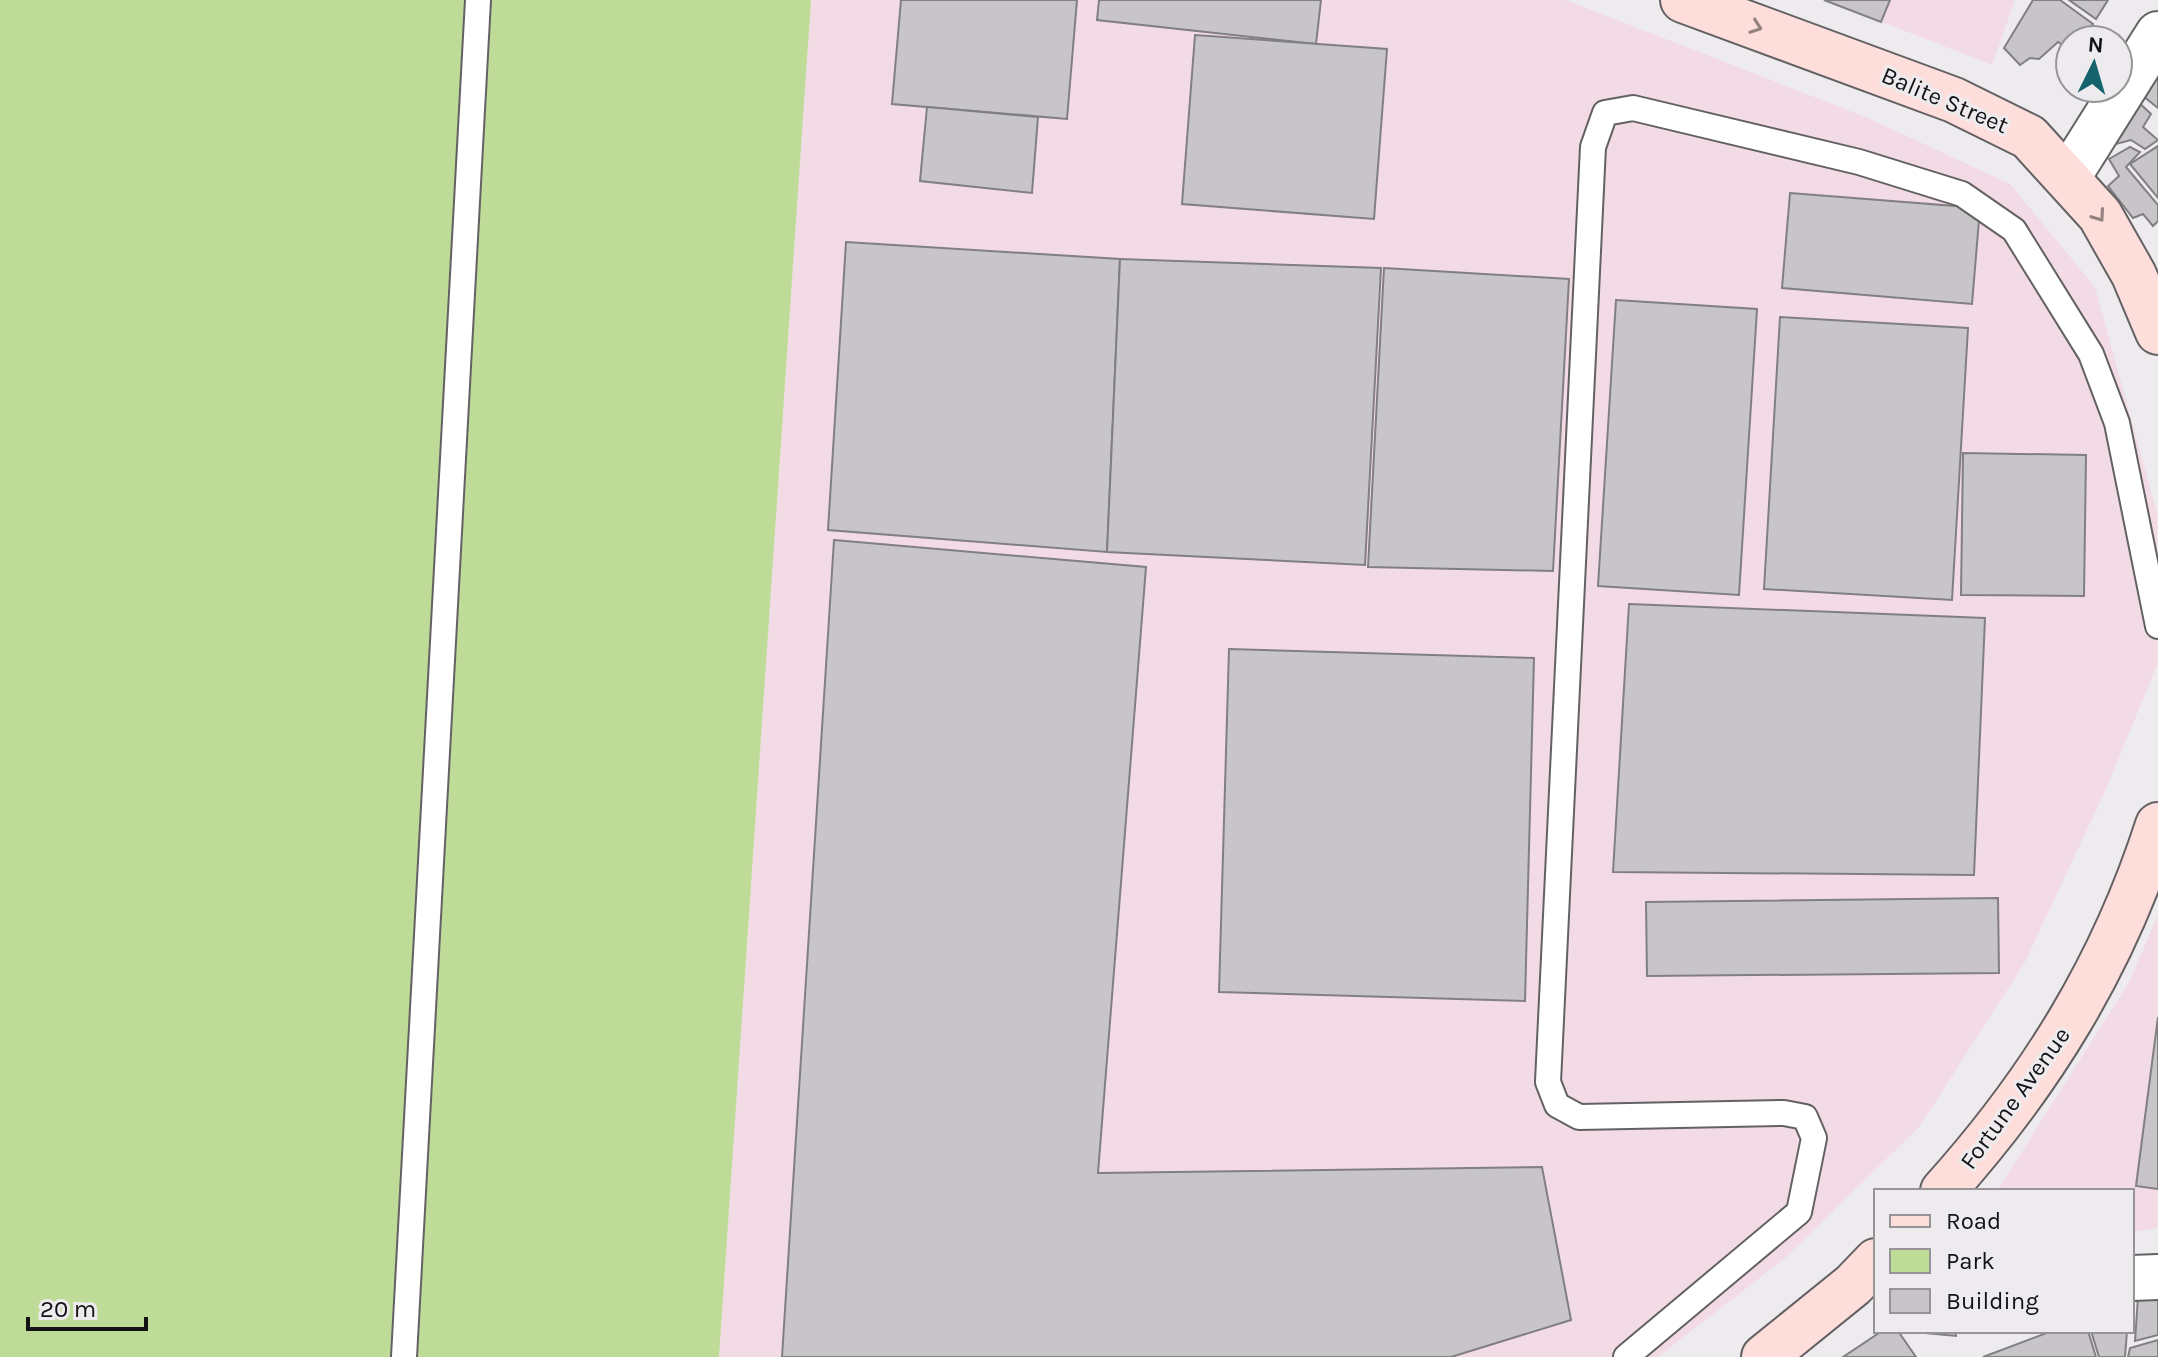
<svg xmlns="http://www.w3.org/2000/svg" width="2158" height="1357" font-family="Karla,sans-serif">
  <rect width="100%" height="100%" fill="#eeebef"/>
  <g fill="#f3dbe6">
    <polygon points="811,0 1566,0 1868,118 2010,184 2095,287 2157,513 2158,663 2106,789 2025,962 1920,1126 1784,1259 1658,1357 719,1357"/>
    <polygon points="1826,0 2015,0 1992,65"/>
    <polygon points="2158,915 2158,1228 2132,1232 2132,1191 1997,1191 2129,982"/>
  </g>
  <polygon fill="#bedb97" points="0,0 811,0 719,1357 0,1357"/>
  <g fill="#c8c5c9" stroke="#817f82" stroke-width="2">
    <polygon points="901,0 1077,0 1067,119 892,104"/>
    <polygon points="1099,0 1321,0 1316,44 1097,20"/>
    <polygon points="1824,0 1890,0 1881,22"/>
    <polygon points="2033,0 2060,0 2093,24 2080,40 2070,40 2070,50 2058,42 2039,59 2030,58 2020,65 2004,48"/>
    <polygon points="2069,0 2108,0 2096,19"/>
    <polygon points="1195,35 1387,49 1374,219 1182,204"/>
    <polygon points="2158,66 2158,108 2138,92"/>
    <polygon points="2134,98 2151,114 2143,127 2158,140 2145,149 2131,140 2112,145"/>
    <polygon points="927,107 1038,117 1032,193 920,181"/>
    <polygon points="2158,146 2158,198 2130,164"/>
    <polygon points="2130,147 2140,152 2126,167 2158,205 2158,221 2153,226 2143,214 2133,218 2108,186 2119,176 2109,159"/>
    <polygon points="1790,193 1980,208 1972,304 1782,288"/>
    <polygon points="846,242 1120,259 1107,552 828,530"/>
    <polygon points="1120,259 1381,268 1365,565 1107,552"/>
    <polygon points="1384,268 1569,279 1553,571 1368,567"/>
    <polygon points="1616,300 1757,309 1739,595 1598,586"/>
    <polygon points="1780,317 1968,328 1952,600 1764,589"/>
    <polygon points="1963,453 2086,455 2084,596 1961,595"/>
    <polygon points="834,540 1146,567 1098,1173 1542,1167 1571,1320 1451,1357 782,1357"/>
    <polygon points="1629,604 1985,618 1974,875 1613,872"/>
    <polygon points="1229,649 1534,658 1525,1001 1219,992"/>
    <polygon points="1998,898 1999,973 1647,976 1646,902"/>
    <polygon points="2158,1017 2158,1189 2136,1186"/>
    <polygon points="2138,1297 2158,1299 2158,1335 2135,1341"/>
    <polygon points="1882,1331 1898,1331 1916,1357 1843,1357"/>
    <polygon points="1903,1331 1956,1331 1956,1336"/>
    <polygon points="2052,1331 2088,1331 2096,1357 1983,1357"/>
    <polygon points="2091,1331 2127,1331 2125,1357 2099,1357"/>
    <polygon points="2158,1340 2158,1357 2128,1357 2130,1348"/>
  </g>
  <g fill="none" stroke-linecap="round" stroke-linejoin="round">
    <g stroke="#636164" stroke-width="28">
      <g id="service">
        <polyline points="404,1357 478,0"/>
        <polyline points="1626,1357 1799,1212 1814,1138 1805,1117 1784,1113 1579,1117 1557,1105 1548,1082 1593,147 1605,113 1633,108 1859,162 1962,194 2014,230 2091,354 2117,423 2158,626"/>
      </g>
    </g>
    <g stroke="#636164" stroke-width="48">
      <g id="minor">
        <polyline points="2068,177 2158,34"/>
        <polyline points="2132,1278 2158,1277"/>
      </g>
    </g>
    <g stroke="#636164" stroke-width="48">
      <g id="secondary">
        <polyline points="1683,0 1954,100 2029,137 2100,215 2134,275 2158,332"/>
        <path d="M1943 1191C2041 1082 2113 965 2158 825"/>
        <polyline points="1764,1357 1853,1285 1876,1261"/>
      </g>
    </g>
    <use href="#service" stroke="#fff" stroke-width="24"/>
    <use href="#minor" stroke="#fff" stroke-width="44"/>
    <use href="#secondary" stroke="#fddedb" stroke-width="44"/>
  </g>
  <defs><path id="oneway-chevron" d="M-2-3.5L2.5 0L-2 3.5" fill="none" stroke-width="1.6" stroke-linecap="round" stroke-linejoin="round" transform="scale(2)"/></defs>
  <g stroke="#948281">
    <use href="#oneway-chevron" transform="translate(1756 27) rotate(20)"/>
    <use href="#oneway-chevron" transform="translate(2099 216) rotate(55)"/>
  </g>
  <g text-anchor="middle" dominant-baseline="central" stroke-width="6" stroke-linejoin="round" paint-order="stroke">
    <g font-size="24" fill="#131214" stroke="#eeebef">
      <text transform="translate(1945 100) rotate(23)">Balite Street</text>
      <text transform="translate(2015 1098) rotate(-54)">Fortune Avenue</text>
    </g>
  </g>
  <rect x="1874" y="1189" width="260" height="144" fill="#eeebef" stroke="#969497" stroke-width="2"/>
  <rect x="1890" y="1215" width="40" height="12" fill="#fddedb" stroke="#969497" stroke-width="2"/>
  <text x="1946" y="1229" font-size="24" fill="#131214">Road</text>
  <rect x="1890" y="1249" width="40" height="24" fill="#bedb97" stroke="#969497" stroke-width="2"/>
  <text x="1946" y="1269" font-size="24" fill="#131214">Park</text>
  <rect x="1890" y="1289" width="40" height="24" fill="#c8c5c9" stroke="#969497" stroke-width="2"/>
  <text x="1946" y="1309" font-size="24" fill="#131214">Building</text>
  <g transform="translate(2094 64) rotate(5)"><circle r="38" fill="#eeebef" stroke="#969497" stroke-width="2"/>
  <path d="M0-6L14 30L0 20L-14 30Z" fill="#16636d"/>
  <text y="-12" font-size="22" font-weight="bold" text-anchor="middle" fill="#131214">N</text>
  </g>
  <path d="M28 1317v12h118v-12" fill="none" stroke="#131214" stroke-width="4"/>
  <text x="40" y="1317" font-size="24" fill="#131214" stroke="#eeebef" stroke-width="6" paint-order="stroke">20 m</text>
</svg>
